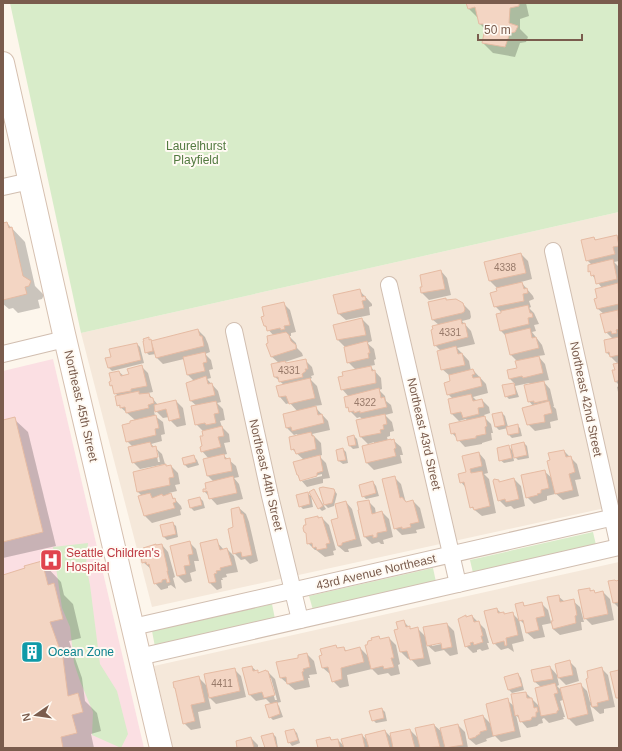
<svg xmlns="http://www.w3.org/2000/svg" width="622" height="751" font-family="Arial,sans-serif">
  <rect width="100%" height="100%" fill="#fdf6ec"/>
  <g fill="#f5e8da">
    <polygon points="619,212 619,505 152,607 81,333"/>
    <polygon points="619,562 619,748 173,748 154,666"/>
  </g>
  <polygon fill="#fbdfe3" points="53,359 144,748 3,748 3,371"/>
  <g fill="#d8ecc9">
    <polygon points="10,3 619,3 619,212 81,333"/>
    <polygon points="593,532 596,545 473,573 470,560"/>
    <polygon points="88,543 86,565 90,585 100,664 117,691 128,734 121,748 92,735 93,712 80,681 74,663 70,627 62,608 53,547"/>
    <polygon points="433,568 436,582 313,610 309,596"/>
    <polygon points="272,604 275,619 155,647 152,631"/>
  </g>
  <g fill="#0003" fill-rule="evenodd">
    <polygon points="467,3 526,3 529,16 520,19 520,29 528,37 526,42 520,43 515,57 493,53 483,43 486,30 480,24 479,19 469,9"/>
    <polygon points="7,223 25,242 35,286 44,295 42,299 38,300 40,308 18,313 13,308 9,309 3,304 3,224"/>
    <polygon points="617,236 619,238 619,261 614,262 619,267 619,385 615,381 616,371 618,364 607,353 613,339 606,332 604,314 598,309 596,299 598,299 602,288 592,275 589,266 592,265 587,260 594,238 596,240"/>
    <polygon points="521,254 528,261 532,279 521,282 533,296 534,299 529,301 531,307 529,308 534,313 539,324 534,325 536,331 532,332 542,345 545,355 538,356 545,364 549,380 543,381 550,389 554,406 553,406 556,409 558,420 550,422 551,428 535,431 528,424 533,406 529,401 531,385 529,383 515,386 519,397 509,399 506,396 504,386 515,384 510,379 518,368 518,362 511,355 506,336 501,331 502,313 495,306 498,292 497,288 490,281"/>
    <polygon points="441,271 447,278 451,295 429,300 422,293 421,288"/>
    <polygon points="359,290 372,304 372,306 369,307 370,315 346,320 339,314"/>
    <polygon points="445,299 447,300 463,304 470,311 471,317 470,319 462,321 471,331 475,344 457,348 469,361 471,371 473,370 486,384 488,393 473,397 477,401 482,400 489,407 490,413 484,415 485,418 491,424 493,433 491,433 492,440 482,443 482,444 465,447 452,433 467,421 466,419 459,421 452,414 449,400 453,399 448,394 451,382 450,376 442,369 441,351 435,345 439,325 433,320 429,302"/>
    <path d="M283 303 290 310 296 332 291 333V336H289L296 343 297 348 302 353 303 356 285 362 287 364 305 360 312 367 314 375 311 376 312 378 310 379 317 386 322 405 314 406 328 421 330 430 312 434 321 443 322 455 319 456 326 463 330 478 323 479V483L307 487 301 480 298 475 304 460 292 449 298 436 297 434 294 435 287 428 284 415 298 412 290 403 286 404 280 397 284 385 275 377 279 363 272 357 267 344 274 336 265 326ZM322 474V476L302 481V479Z"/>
    <polygon points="362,319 369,326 372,341 367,343 374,349 376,359 374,360 375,365 370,366 381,378 382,389 379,390 385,396 386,401 391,405 393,413 385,415 392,422 394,431 390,432 390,436 387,437 388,441 394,441 401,447 403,455 400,455 402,463 374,470 367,463 363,447 374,444 374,442 368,444 361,437 358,421 363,420 360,417 357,418 350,411 347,407 349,397 342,389 344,376 356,370 348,362 345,347 338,340"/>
    <polygon points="198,330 205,337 208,344 210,352 205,354 211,360 213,369 209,370 211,378 207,379 218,391 221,402 217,403 223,409 225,420 220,421 222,427 229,434 230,442 224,443 227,454 223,455 236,466 239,477 234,478 239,484 243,499 217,505 204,491 207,489 213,481 208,476 205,460 209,459 202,451 204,436 203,431 196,424 197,406 191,401 187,384 194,381 188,375 184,359 163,364 156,357 156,354 149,355 146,352 149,339 152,342"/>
    <polygon points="137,344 140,347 144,363 112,371 109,368"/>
    <path d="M141 366 148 373 153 392 148 393 158 405 176 401 183 408 186 425 177 427 170 420 169 417 163 418 156 411H154L155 416 163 422 165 434 161 435 162 441 151 444 162 454 165 464 140 469 133 462V447L127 441 132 424 135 420 118 405V397L111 385 119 372 124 376 130 375ZM156 450 158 452 160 462H158Z"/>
    <polygon points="619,386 619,397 617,387"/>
    <polygon points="502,413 505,416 508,427 517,425 520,428 522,436 512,438 509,435 508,428 499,430 496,427"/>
    <polygon points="14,419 28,432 56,546 3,558 3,421"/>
    <polygon points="354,436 357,439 359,448 353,449 350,446"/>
    <polygon points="524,443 527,446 529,458 518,460 513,455 514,461 504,463 500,460 508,446 513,451"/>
    <polygon points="343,449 346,452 348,463 343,464 339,461 337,450"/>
    <polygon points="564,451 577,464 581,479 575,480 579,496 563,500 554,492 555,494 547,496 547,500 534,504 527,497 544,471 553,479"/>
    <polygon points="479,453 485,460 488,473 484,474 489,479 496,513 482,516 471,507 466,488 461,482"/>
    <polygon points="194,457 197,460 199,465 188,468 185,465 184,459"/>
    <polygon points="171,466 178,473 180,484 175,485 177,491 169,493 181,506 182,509 180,510 181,515 152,523 145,516 142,496 138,492 134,473"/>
    <polygon points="395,478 401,484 406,503 413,501 420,508 425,528 416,530 417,533 402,535 395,528"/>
    <polygon points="514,479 521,486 525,506 514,509 511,506 506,507 499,500 498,481 500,483"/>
    <polygon points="373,482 376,486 379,496 366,499 363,496"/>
    <polygon points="320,489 334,490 337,494 334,506 328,508 325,505"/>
    <polygon points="314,490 326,509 322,511 319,508"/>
    <polygon points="307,493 311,496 313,507 303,509 300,506"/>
    <polygon points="200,498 203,501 205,508 194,511 191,508"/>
    <polygon points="368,501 375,508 376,514 382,512 389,519 393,537 383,540 384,544 381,544 379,542 372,544 365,537 359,511"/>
    <polygon points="346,502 352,509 362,546 348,549 349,552 345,552 338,546 340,519"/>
    <polygon points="239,508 246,514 249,522 258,561 250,564 245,559 241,560 234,553 235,528"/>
    <polygon points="318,517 319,519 322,518 329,525 336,550 333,551 334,555 325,557 316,550 315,550 308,543"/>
    <polygon points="172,523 176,526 178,537 167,540 164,537"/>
    <polygon points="216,541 224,550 227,549 234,556 238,572 226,574 227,577 222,578 223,580 221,580 222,588 217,590 210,583 201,544"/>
    <polygon points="190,543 196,549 199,561 194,561 196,571 190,573 192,581 185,583 178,576 171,547"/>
    <polygon points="162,545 168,552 175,577 173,578 176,589 171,585 168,586 168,588 161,590 155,583 151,569 143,562 146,555"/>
    <polygon points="42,562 61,582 64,595 73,604 81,638 69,641 82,678 85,701 97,713 101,731 91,734 94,748 3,748 3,576"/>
    <polygon points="619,581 619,608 614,603 616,582"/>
    <polygon points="589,589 596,594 603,592 610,599 614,620 592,625 585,618"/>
    <polygon points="558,596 565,602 573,601 580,607 584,622 581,622 582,630 560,635 553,629 552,623 542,625 545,637 534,639 527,633 525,625 520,620 522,603 526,607 541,603 548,610 551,622 554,621"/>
    <polygon points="497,609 501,613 503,613 506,615 512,613 519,620 524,641 512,644 514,652 508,648 501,650 494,643"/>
    <polygon points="465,616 467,618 472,616 485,629 489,643 487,643 489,649 482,651 480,649 477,650 477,652 473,653 466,646"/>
    <path d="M404 622 411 629H418L426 637 447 624 454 631 458 654 450 656 444 650 435 652 426 644 431 664 418 667 410 658 408 659 401 652 395 630H399ZM445 641 446 643 432 646V644Z"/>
    <polygon points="379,638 381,640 389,638 396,645 400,664 398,665 400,674 391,676 388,673 378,675 372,669 347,675 349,686 340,688 333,681 331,674 330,674 323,668 336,647 338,649 343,648 347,651 360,648 369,657"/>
    <polygon points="307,654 314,661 317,674 309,675 310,678 308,678 310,687 295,690 281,678 299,658"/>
    <polygon points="569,661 576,668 579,681 566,685 557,676 559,685 557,686 560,689 580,684 587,691 590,702 592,701 602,669 608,675 615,707 604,709 604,713 600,714 590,705 594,721 576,726 569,719 563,700 560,701 565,717 563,717 564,719 549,723 544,718 542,719 543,723 539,724 537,726 527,728 516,715 521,737 501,742 495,736 486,739 487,741 476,745 469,739 483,716 491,724 507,700 515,707 526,693 540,707 541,687 535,682 533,670 550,667 558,676"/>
    <path d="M252 667 260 674 268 672 275 679 281 702 276 703 279 706 283 717 273 720 270 717 271 704 266 699 256 701 250 695ZM269 678H271L277 700H275Z"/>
    <polygon points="234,669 241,676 246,697 216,704 208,696 211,709 198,712 201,728 191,730 184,723 177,690 175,688 199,678 207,686"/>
    <polygon points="518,674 521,678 524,690 512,693 509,690"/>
    <polygon points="382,709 385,712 387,721 376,723 373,720"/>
    <polygon points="434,725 443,733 458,725 465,732 468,748 319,748 330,738 333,741 338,740 344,746 362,735 368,741 385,731 392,738 410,730 418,738"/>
    <polygon points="294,730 297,733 300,743 292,746 289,742"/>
    <polygon points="273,734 276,737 278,748 266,748"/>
    <polygon points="251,738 258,745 258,748 238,748"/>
  </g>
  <g fill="#f3d5c3" stroke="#e6bba3">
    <polygon points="466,3 519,3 519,6 510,8 509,23 518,26 515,32 510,33 505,47 482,43 486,24 479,24 475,7 468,9"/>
    <polygon points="7,222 9,228 12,227 23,276 31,281 29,286 25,287 27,294 3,300 3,223"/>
    <polygon points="617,235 619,246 613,247 615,254 586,261 581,240 594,237 595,240"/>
    <polygon points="521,253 526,273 489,281 484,262"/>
    <polygon points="613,259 617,279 596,284 594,275 591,276 590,271 588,272 588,265"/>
    <polygon points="441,270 445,289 421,293 420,287 422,287 420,275"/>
    <polygon points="522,282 524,289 527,288 528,293 523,294 524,301 494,307 490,293 497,291 496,288"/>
    <polygon points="618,283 619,304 597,309 594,299 597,298 595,289"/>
    <polygon points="360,289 362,297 365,296 366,300 362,301 364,308 338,314 333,295"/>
    <polygon points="446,298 446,300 456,299 463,303 465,309 464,312 462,313 432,320 428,302"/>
    <polygon points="284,302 290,325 284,326 285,329 281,330 280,328 267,331 266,326 264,326 261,317 264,316 262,307"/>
    <polygon points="528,305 530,313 532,313 533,317 528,318 529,324 500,331 496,314 501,313 501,311"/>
    <polygon points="618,310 619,329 616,330 617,333 612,334 611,331 605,333 600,314"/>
    <polygon points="362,318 366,335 337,340 333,325"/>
    <polygon points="461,319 462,324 465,323 468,337 434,346 432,335 431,330 433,329 432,326"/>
    <polygon points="530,328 532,338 536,337 539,348 510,355 505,334"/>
    <polygon points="198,329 200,336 202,336 204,346 156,358 151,341"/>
    <polygon points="286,332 289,335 291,341 296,345 296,349 271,357 266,344 268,343 267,336"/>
    <polygon points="149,337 149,340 151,339 153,351 145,353 143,341 144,341 143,339"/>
    <polygon points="619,337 619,355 610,357 609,352 606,353 604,340"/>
    <polygon points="367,341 370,353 368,353 369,358 347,363 344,347"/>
    <polygon points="137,343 141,360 108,368 105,358 111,357 109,349"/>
    <polygon points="456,346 458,354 462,353 465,365 441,370 437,351"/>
    <polygon points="205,352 207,362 203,363 205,371 187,375 183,357"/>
    <polygon points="539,356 543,373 523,378 522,376 509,379 507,370 517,368 515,361"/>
    <polygon points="306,359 308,369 305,369 306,371 302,374 303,377 279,382 278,377 274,377 271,364 285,361 286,363"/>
    <polygon points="619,363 619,380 615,382 612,370 615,370 613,364"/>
    <polygon points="142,365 147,386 131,389 131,391 114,394 112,385 110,386 109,382 111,381 109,373 119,371 121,376 129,374 127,369"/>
    <polygon points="371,366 372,371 375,370 376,383 341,390 338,377 343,376 342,372"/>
    <polygon points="473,369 475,374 472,375 473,378 480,377 482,386 447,395 444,383 450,381 449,375"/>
    <polygon points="206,376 208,384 212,383 215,395 190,401 186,383"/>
    <polygon points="310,378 315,398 289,404 286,396 279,397 276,386"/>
    <polygon points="544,381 548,400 534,403 534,401 528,402 524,385"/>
    <polygon points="514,383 516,394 505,397 502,385"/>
    <polygon points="379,388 381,398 384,397 387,407 360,413 360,411 354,413 354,411 349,412 348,407 346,408 344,397"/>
    <polygon points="139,391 139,394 149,393 150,397 153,398 154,403 148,405 149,408 126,413 125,407 120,408 120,405 117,406 115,396"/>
    <polygon points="471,394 473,401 482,399 484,407 478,408 479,414 463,418 461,412 451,414 448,399"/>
    <polygon points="176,400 180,418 169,421 166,409 155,412 154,405"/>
    <polygon points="216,401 219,413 214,414 216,423 206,425 205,423 195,425 191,406"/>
    <polygon points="549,401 552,413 544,415 545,422 527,425 522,408"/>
    <polygon points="316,406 318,415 322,414 324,423 292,431 291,427 286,428 283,414"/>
    <polygon points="502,412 505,425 495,427 492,414"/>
    <polygon points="385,414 387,424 383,425 384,429 380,430 381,433 360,437 356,420"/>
    <polygon points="156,415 159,428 155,429 156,435 126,442 122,425 130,423 130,421"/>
    <polygon points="485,416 487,426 485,427 486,434 476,436 476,438 457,441 455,433 451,434 449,424"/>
    <polygon points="15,417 43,532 3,542 3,420"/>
    <polygon points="518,424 519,433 508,435 506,427"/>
    <polygon points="222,426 224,436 218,437 221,447 201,452 200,447 202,446 200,436 203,436 202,431"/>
    <polygon points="311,432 312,436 314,436 316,449 296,454 294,449 291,450 289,437"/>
    <polygon points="354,435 356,445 349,446 347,437"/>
    <polygon points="391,439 391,440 394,439 396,448 394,449 396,456 366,463 362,446"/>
    <polygon points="150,442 152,447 156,446 158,457 132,463 128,447"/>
    <polygon points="524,442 527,455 514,458 511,445"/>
    <polygon points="509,445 512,458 499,461 497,448"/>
    <polygon points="343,448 346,460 338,461 336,450"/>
    <polygon points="564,450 566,457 571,456 575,472 569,474 573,490 555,494 547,461 550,460 548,453"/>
    <polygon points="479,452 482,466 470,469 471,473 482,471 490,506 474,510 473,507 470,508 464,482 460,483 458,474 466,472 462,456"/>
    <polygon points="224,454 225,459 230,458 232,471 207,476 203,459"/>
    <polygon points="194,455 196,462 184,465 182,458"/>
    <polygon points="320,455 323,471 317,473 317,476 300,481 298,475 297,475 293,462"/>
    <polygon points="166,464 166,466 171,465 174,477 169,478 170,485 137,492 133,472"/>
    <polygon points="545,470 549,488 541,490 541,493 537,494 538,495 526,498 521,475"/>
    <polygon points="233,476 237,493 209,499 207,491 203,492 203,489 206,489 205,483"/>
    <polygon points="395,476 400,498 402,497 406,502 413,500 419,522 410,524 411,527 402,529 402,527 394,529 382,479"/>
    <polygon points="514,478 519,499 506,502 505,499 498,501 493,481 494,479 499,480 499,482"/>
    <polygon points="373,481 376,493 362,497 359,485"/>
    <polygon points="323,487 334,489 335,492 332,503 324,505 319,488"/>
    <polygon points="314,489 323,506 318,509 309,492"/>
    <polygon points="308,492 310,504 299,507 296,495"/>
    <polygon points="150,493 152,498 162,494 163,496 171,493 173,499 175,498 176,502 173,503 175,508 144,516 138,496"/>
    <polygon points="200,497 202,505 190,508 188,500"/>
    <polygon points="369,500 372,514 382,511 387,531 377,533 377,537 373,538 373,535 364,537 358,510 359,510 357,502"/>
    <polygon points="346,501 356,539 342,543 342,545 338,546 331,520 338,518 335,504"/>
    <polygon points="239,507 241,514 243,514 252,555 242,557 241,552 233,554 228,529 233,527 231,509"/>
    <polygon points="318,516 318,518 322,517 330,543 326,544 327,548 317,550 316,547 313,548 312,543 307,544 306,533 304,532 303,528 304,525 306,525 305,519"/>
    <polygon points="173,522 176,534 163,537 160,525"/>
    <polygon points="217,539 220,550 227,548 232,565 220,568 221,570 216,571 217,573 214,574 216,582 209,583 200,543"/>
    <polygon points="190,541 193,554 188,555 190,565 184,566 186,574 177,576 170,546"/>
    <polygon points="156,544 156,545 162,544 168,571 167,571 170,582 167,583 166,579 162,580 162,582 154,584 149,564 147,565 146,562 142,563 141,556 144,555 143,548"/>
    <polygon points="42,561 48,585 54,583 63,619 50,622 63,658 68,696 78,693 83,712 72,715 77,733 61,737 63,748 3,748 3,575 25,568 24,566"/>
    <polygon points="615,580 616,581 619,580 619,602 613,603 608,581"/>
    <polygon points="590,588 590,591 594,590 595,593 603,591 608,614 584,619 578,590"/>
    <polygon points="559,595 560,602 574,599 577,615 575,616 576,623 553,629 551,621 553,621 547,597"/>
    <polygon points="523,602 524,606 542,602 545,616 536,618 539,630 526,633 523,620 519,621 515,604"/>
    <polygon points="497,608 498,613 504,612 504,614 513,612 518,635 506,638 507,645 505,646 504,641 493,644 490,635 484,611"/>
    <polygon points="466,615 466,617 472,615 474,622 479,621 483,636 481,636 483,642 474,645 473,642 470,643 471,645 465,647 458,619"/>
    <polygon points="404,620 406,627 410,626 410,629 418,627 424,658 410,660 407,651 400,652 394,630 398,629 396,622"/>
    <polygon points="447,623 452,647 442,649 441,643 427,646 423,627"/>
    <polygon points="379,636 380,639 389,637 394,658 391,658 394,667 384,669 383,666 371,669 365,645 367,645 368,641 372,640 371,638"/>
    <polygon points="336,645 337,648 344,647 345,651 360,647 364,662 341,668 342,679 332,682 328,667 322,668 319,656 322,655 320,649"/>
    <polygon points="307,653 310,667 303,669 304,671 302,672 304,680 287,684 286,677 280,678 276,662 298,658 298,655"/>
    <polygon points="570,660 573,675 558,678 555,664"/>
    <polygon points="252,666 253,671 258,670 258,673 266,670 266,671 268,671 275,695 264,698 262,692 249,695 242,668"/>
    <polygon points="550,666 553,679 534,682 531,670"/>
    <polygon points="602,667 609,700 597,703 598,706 592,707 586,679 588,678 587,671"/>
    <polygon points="235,668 240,691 209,698 204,674"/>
    <polygon points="619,670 619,698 616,698 610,672"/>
    <polygon points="518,673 522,686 508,690 504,677"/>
    <polygon points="199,676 205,702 191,705 195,721 183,724 175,688 174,688 173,682"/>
    <polygon points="555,683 558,693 554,694 559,710 557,711 557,713 541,716 535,688"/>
    <polygon points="581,683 588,714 568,719 560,688"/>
    <polygon points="526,692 527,698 532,698 534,708 537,707 538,712 536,712 536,717 532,717 531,720 520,722 518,715 515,716 511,694"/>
    <polygon points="508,698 515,731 493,736 486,704"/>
    <polygon points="277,702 280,714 269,718 265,705"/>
    <polygon points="382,708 384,718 372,721 369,711"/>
    <polygon points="483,715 487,730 480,732 480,734 476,736 476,737 469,739 464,720"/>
    <polygon points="434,724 440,747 420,748 415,728"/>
    <polygon points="458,724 463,745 445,748 440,728"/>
    <polygon points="294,729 298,740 288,743 285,731"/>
    <polygon points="410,729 415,748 393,748 390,733"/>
    <polygon points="385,730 390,748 369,748 365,735"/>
    <polygon points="273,733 277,748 265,748 261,736"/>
    <polygon points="362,734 365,748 344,748 341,739"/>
    <polygon points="251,737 254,748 237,748 236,741"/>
    <polygon points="330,737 331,740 338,739 340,748 318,748 316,740"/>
  </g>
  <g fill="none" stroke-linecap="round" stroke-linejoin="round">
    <g stroke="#d1beb0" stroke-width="18">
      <g id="street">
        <polyline points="3,187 30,181"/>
        <polyline points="553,251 619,547"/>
        <polyline points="389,285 458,584"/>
        <polyline points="234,331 270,496 300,620"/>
        <polyline points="3,354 65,339"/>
        <polyline points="133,627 619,516"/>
        <polyline points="139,657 619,547"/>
      </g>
    </g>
    <g stroke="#d6c0b0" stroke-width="24">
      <polyline id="secondary" points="3,63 64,334 161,748"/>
    </g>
    <use href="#street" stroke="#fff" stroke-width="16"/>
    <use href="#secondary" stroke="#fff" stroke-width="22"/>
  </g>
  <defs>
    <g id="hospital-square" transform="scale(1.15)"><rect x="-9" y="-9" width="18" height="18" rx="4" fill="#e0444e" stroke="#fffaf3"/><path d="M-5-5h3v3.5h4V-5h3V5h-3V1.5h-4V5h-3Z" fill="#fff"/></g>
    <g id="building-square" transform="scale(1.15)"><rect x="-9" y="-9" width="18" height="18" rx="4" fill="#0f9aa8" stroke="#fffaf3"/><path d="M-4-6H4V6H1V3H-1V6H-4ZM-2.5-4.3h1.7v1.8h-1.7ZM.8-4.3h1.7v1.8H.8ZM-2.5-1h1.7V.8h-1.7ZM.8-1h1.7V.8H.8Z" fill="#fff"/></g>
  </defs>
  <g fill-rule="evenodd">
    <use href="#hospital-square" x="51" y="560"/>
    <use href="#building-square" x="32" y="652"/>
  </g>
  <g text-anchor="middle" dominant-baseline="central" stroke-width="4" stroke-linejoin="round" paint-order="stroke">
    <g font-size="10" fill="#987a6a">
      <text x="505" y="267">4338</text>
      <text x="450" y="332">4331</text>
      <text x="289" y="370">4331</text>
      <text x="365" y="402">4322</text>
      <text x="222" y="683">4411</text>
    </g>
    <g font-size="12" fill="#537a41" stroke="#fffaf3">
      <text x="196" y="146">Laurelhurst<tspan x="196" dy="14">Playfield</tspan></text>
    </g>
    <g font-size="12" fill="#7a5c4d" stroke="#fffaf3">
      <text transform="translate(586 399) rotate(78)">Northeast 42nd Street</text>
      <text transform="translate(81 406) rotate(77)">Northeast 45th Street</text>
      <text transform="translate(424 434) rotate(77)">Northeast 43rd Street</text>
      <text transform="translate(266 475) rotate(77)">Northeast 44th Street</text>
      <text transform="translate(376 572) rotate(-13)">43rd Avenue Northeast</text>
    </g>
    <g font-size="12" fill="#be3a42" stroke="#fffaf3" text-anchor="start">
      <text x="66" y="553">Seattle Children's<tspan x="66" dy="14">Hospital</tspan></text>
    </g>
    <g font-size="12" fill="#0d838f" stroke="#fffaf3" text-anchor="start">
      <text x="48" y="652">Ocean Zone</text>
    </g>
  </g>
  <rect width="622" height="751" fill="none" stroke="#7a5c4d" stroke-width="8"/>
  <g transform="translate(36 715) rotate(257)" stroke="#fffaf3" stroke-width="3" paint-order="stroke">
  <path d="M0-3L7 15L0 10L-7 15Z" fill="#7a5c4d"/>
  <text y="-6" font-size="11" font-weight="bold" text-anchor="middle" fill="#7a5c4d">N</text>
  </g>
  <path d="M478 34v6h104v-6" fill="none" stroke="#7a5c4d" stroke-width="2"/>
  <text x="484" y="34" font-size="12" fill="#7a5c4d" stroke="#fffaf3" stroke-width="3" paint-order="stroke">50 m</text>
</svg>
